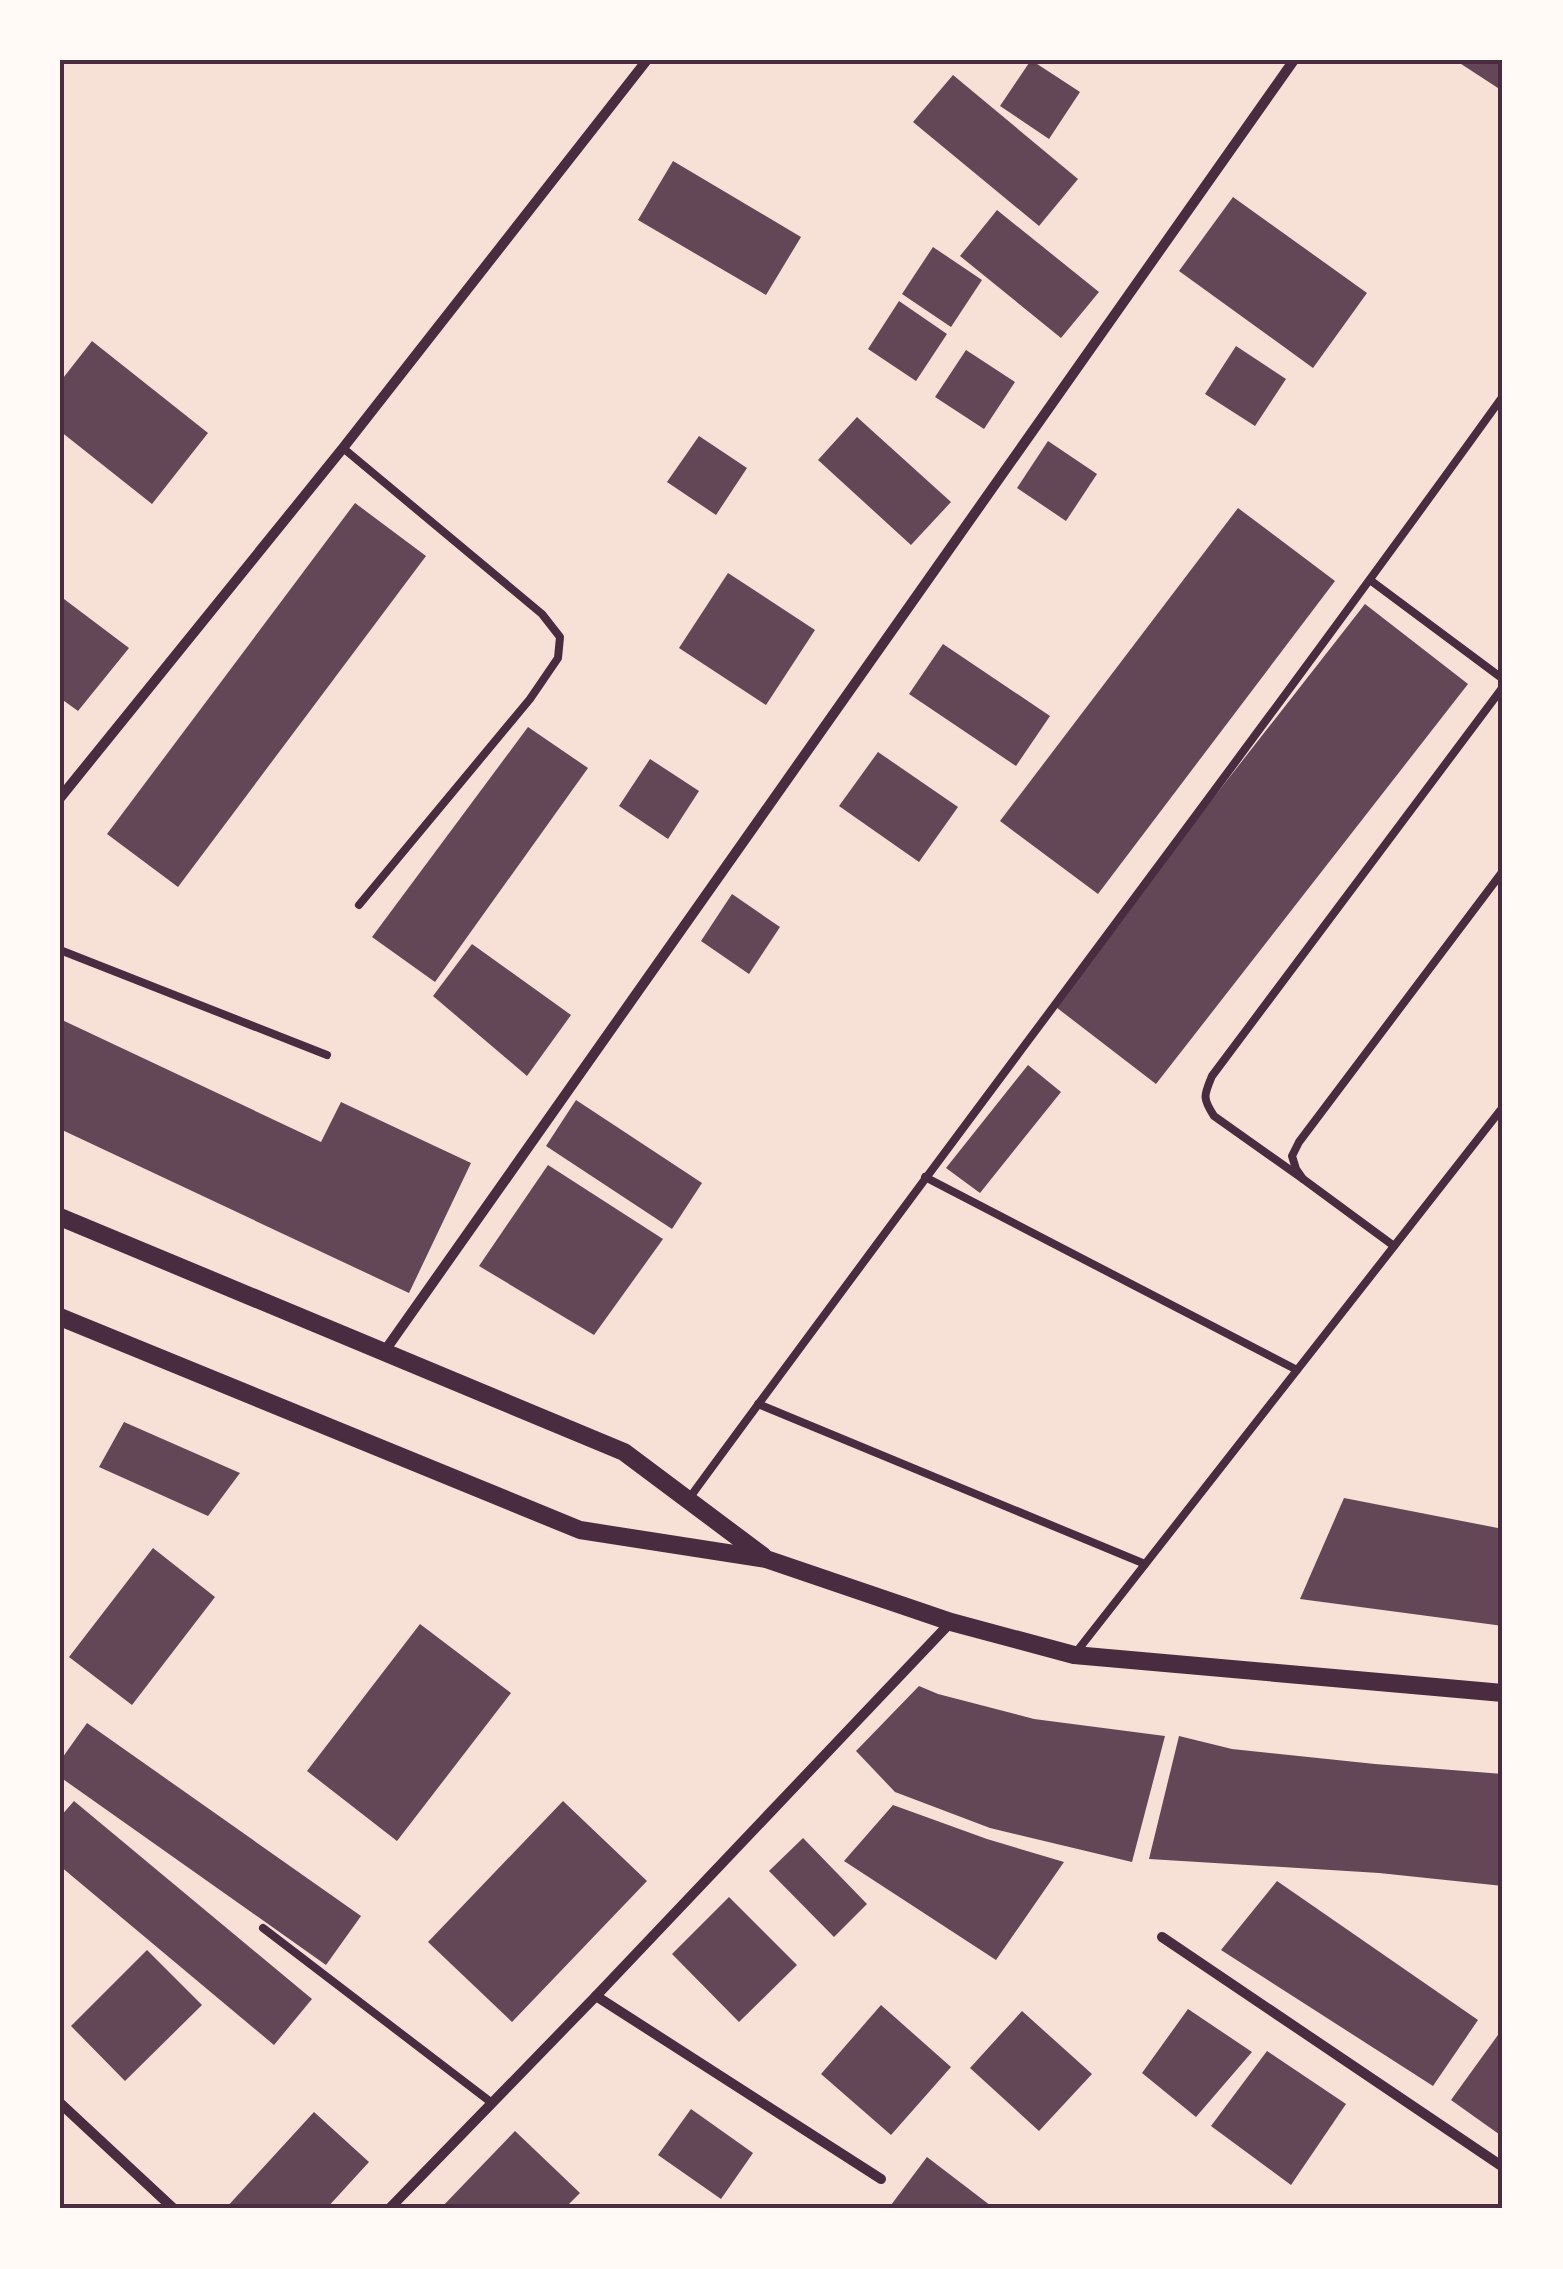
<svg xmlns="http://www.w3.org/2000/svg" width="1563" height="2269" font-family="Roboto,sans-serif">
  <rect width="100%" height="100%" fill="#f7e1d7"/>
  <g fill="#644757">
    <polygon points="1031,60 1080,92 1049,139 1000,106"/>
    <polygon points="1455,60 1503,60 1503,88 1501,90"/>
    <polygon points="953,75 1078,179 1039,226 913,122"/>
    <polygon points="673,161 801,237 766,295 638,220"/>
    <polygon points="1233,197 1367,293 1313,368 1179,271"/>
    <polygon points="997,210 1099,292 1061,338 960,256"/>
    <polygon points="933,247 982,280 951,327 902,294"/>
    <polygon points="899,301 947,334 916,381 868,349"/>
    <polygon points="92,341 208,433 152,504 60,431 60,382"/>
    <polygon points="1236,346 1286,379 1255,426 1205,394"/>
    <polygon points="966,350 1015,382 984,429 935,397"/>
    <polygon points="857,417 951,502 911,545 818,460"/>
    <polygon points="699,436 747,468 716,515 667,482"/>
    <polygon points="1048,441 1097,474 1066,521 1017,488"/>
    <polygon points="355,503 426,556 178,887 107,834"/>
    <polygon points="1238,508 1335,581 1098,894 1000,821"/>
    <polygon points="728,573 815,630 766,705 679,648"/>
    <polygon points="60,596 129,648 78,711 60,698"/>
    <polygon points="1365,604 1468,684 1156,1084 1052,1004"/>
    <polygon points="943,644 1050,716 1016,766 909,694"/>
    <polygon points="528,727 588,768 435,982 372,937"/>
    <polygon points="878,752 958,807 919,862 839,806"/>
    <polygon points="650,759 699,791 668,839 619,806"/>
    <polygon points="732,894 780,927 749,974 701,941"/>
    <polygon points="472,944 571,1015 527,1076 433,996"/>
    <polygon points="60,1019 321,1142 341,1102 471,1163 409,1293 60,1129"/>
    <polygon points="1028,1065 1061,1092 980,1193 946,1168"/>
    <polygon points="576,1100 702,1183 672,1229 546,1146"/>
    <polygon points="548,1165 663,1239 594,1335 479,1266"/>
    <polygon points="124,1422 240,1473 208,1516 99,1467"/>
    <polygon points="1344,1498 1503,1529 1503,1626 1300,1599"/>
    <polygon points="153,1548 215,1597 132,1705 69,1657"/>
    <polygon points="420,1624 511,1693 397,1841 307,1771"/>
    <polygon points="919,1686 938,1694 1034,1719 1165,1736 1132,1862 990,1828 895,1792 856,1751"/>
    <polygon points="87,1723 361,1916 326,1965 60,1777 60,1761"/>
    <polygon points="1179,1736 1232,1749 1375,1764 1503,1774 1503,1886 1379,1873 1149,1859"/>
    <polygon points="74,1801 312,1999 274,2045 60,1866 60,1817"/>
    <polygon points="563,1801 647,1881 512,2022 428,1942"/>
    <polygon points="893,1805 987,1839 1064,1862 996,1960 844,1861"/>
    <polygon points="803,1838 867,1904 834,1937 769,1871"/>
    <polygon points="1277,1881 1478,2020 1433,2086 1221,1950"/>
    <polygon points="729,1897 797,1965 739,2022 672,1954"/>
    <polygon points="147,1950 202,2005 125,2081 71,2026"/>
    <polygon points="881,2005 951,2067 891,2135 821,2074"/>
    <polygon points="1188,2009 1252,2052 1196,2117 1142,2073"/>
    <polygon points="1022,2011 1092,2074 1039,2131 970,2068"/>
    <polygon points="1503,2028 1503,2137 1451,2100"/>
    <polygon points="1267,2051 1346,2104 1291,2185 1211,2126"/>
    <polygon points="691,2109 753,2153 721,2199 658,2155"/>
    <polygon points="314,2112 369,2162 326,2209 225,2209"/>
    <polygon points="515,2131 580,2193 564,2209 440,2209"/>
    <polygon points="927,2157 995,2209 888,2209"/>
  </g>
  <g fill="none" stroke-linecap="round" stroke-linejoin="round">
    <g stroke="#4a2c40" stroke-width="8">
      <polyline points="343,448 542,614 560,637 558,658 530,699 359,905"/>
      <polyline points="1370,580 1503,679"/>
      <polyline points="60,950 327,1055"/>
      <polyline points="925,1177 1297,1370"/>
      <path d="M1303 1179 1214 1116C1202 1098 1204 1095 1212 1076L1503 687"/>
      <polyline points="1394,1246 1303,1179 1296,1169 1292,1156 1299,1142 1503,871"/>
      <polyline points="758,1404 1145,1564"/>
      <path d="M688 1500C958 1131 1236 767 1503 396"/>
      <polyline points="1074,1655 1503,1107"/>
      <polyline points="263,1928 492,2103"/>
    </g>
    <g stroke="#4a2c40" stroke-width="10">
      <polyline points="60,798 343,448 647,60"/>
      <polyline points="384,1352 1294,60"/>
      <polyline points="1162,1937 1503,2167"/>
      <polyline points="596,1996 881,2179"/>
      <polyline points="60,2103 174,2209"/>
      <polyline points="389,2209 596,1996 951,1622"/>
    </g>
    <g stroke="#4a2c40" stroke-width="18">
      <polyline points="60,1217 624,1452 763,1556"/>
      <polyline points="60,1317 580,1530 766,1559 951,1622 1074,1655 1503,1693"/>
    </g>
  </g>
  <rect width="1563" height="2269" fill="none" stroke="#fffaf5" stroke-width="125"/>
  <rect x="62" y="62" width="1438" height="2144" fill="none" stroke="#4a2c40" stroke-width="4"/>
</svg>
